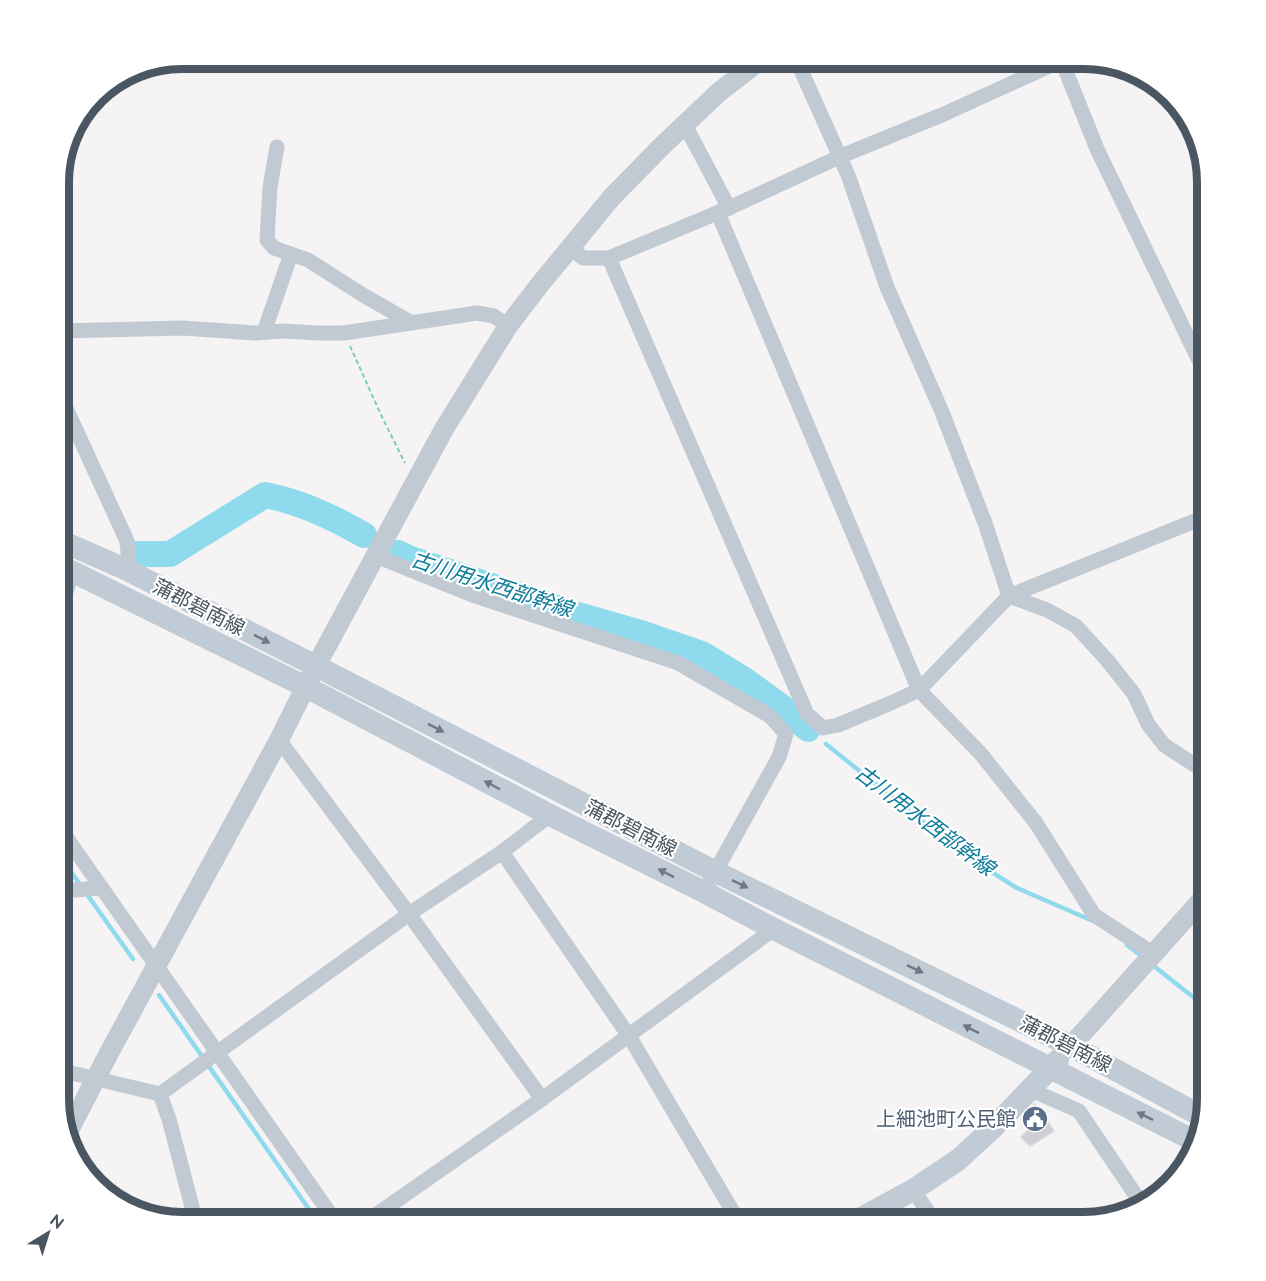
<svg xmlns="http://www.w3.org/2000/svg" width="1266" height="1281" font-family="Raleway,'Noto Sans JP',sans-serif">
  <rect width="100%" height="100%" fill="#f5f3f3"/>
  <g fill="none" stroke-linecap="round" stroke-linejoin="round">
    <g stroke="#90daee" stroke-width="4.5">
      <polyline points="826,744 960,852 1017,888 1093,921"/>
      <polyline points="59,855 81,886"/>
      <polyline points="86,893 133,959"/>
      <polyline points="1127,945 1144,958"/>
      <polyline points="1150,963 1207,1008"/>
      <polyline points="159,995 318,1222"/>
    </g>
    <g stroke="#90daee" stroke-width="26">
      <polyline points="398,553 408,558 578,615 644,634 702,654 743,679 787,711 808,729"/>
      <path d="M136 554H170L265 495C301 502 332 517 364 535"/>
    </g>
  </g>
  <polygon fill="#cdcfd5" stroke="#d7d9de" stroke-width="1.5" points="1035,1104 1054,1131 1030,1146 1021,1137 1031,1127 1023,1116"/>
  <g fill="none" stroke-linecap="round" stroke-linejoin="round">
    <polyline stroke="#7ad0a6" stroke-width="2" stroke-dasharray="4.5 3" stroke-linecap="butt" points="350,346 382,417 405,463"/>
    <g stroke="#c1cad2" stroke-width="15">
      <polyline points="796,59 848,175 887,287 942,412 985,523 1009,596"/>
      <polyline points="1061,59 1097,149 1207,377"/>
      <polyline points="685,125 729,208"/>
      <polyline points="277,147 270,187 267,240 274,248 308,260 363,295 412,323"/>
      <polyline points="718,213 919,690 981,754 1036,823 1094,915 1154,954"/>
      <polyline points="571,248 583,258 609,258 729,208 839,157 944,114 1065,59"/>
      <polyline points="609,258 807,714 823,728 838,725 891,703 919,690 1009,596 1207,516"/>
      <polyline points="59,331 183,328 255,333 284,331 318,333 344,333 477,313 494,316 508,326"/>
      <polyline points="264,332 291,254"/>
      <polyline points="59,393 127,541 129,564 125,569"/>
      <polyline points="376,556 475,596 678,663 770,716 786,734 779,757 704,892"/>
      <polyline points="1009,596 1047,610 1076,626 1107,660 1134,694 1148,724 1164,745 1207,773"/>
      <polyline points="59,615 72,572"/>
      <polyline points="279,740 409,914 542,1099"/>
      <polyline points="59,827 336,1222"/>
      <polyline points="502,852 629,1036 739,1222"/>
      <polyline points="59,891 102,888"/>
      <polyline points="59,1070 160,1094 409,914 502,852 550,815"/>
      <polyline points="1029,1089 1079,1111 1143,1206"/>
      <polyline points="160,1094 169,1119 196,1222"/>
      <polyline points="913,1190 935,1222"/>
      <polyline points="369,1222 373,1217 542,1099 774,929"/>
    </g>
    <g stroke="#c1cad2" stroke-width="20">
      <polyline points="1071,1046 1207,894"/>
      <polyline points="66,1136 109,1053 279,740 316,666 444,429 508,326 541,283 612,197 662,146 719,92 762,59"/>
    </g>
    <g stroke="#c1cbd6" stroke-width="22">
      <polyline points="59,540 125,569 316,666 716,872 1071,1046 1203,1117"/>
      <polyline points="59,565 306,687 550,815 704,892 774,929 1197,1142"/>
      <polyline points="854,1222 913,1190 958,1160 994,1127 1058,1060"/>
    </g>
  </g>
  <defs><path id="oneway-solid" d="M-6-.8H1V-3.2L6.5 0L1 3.2V.8H-6Z" transform="scale(1.5)"/></defs>
  <g fill="#6e7984">
    <use href="#oneway-solid" transform="translate(262 639) rotate(27)"/>
    <use href="#oneway-solid" transform="translate(436 728) rotate(27)"/>
    <use href="#oneway-solid" transform="translate(492 785) rotate(-152)"/>
    <use href="#oneway-solid" transform="translate(666 873) rotate(-153)"/>
    <use href="#oneway-solid" transform="translate(740 884) rotate(26)"/>
    <use href="#oneway-solid" transform="translate(915 969) rotate(26)"/>
    <use href="#oneway-solid" transform="translate(971 1029) rotate(-153)"/>
    <use href="#oneway-solid" transform="translate(1145 1116) rotate(-154)"/>
  </g>
  <defs>
    <g id="civic-disc" transform="scale(1.35)"><circle r="9.5" fill="#5c6f8a" stroke="#fff"/><path d="M-.6-6.5H3V-4.5H.6V-3L4-1V1h2V6H-6V1h2V-1L-.6-3ZM-1.2 2.5V6h2.4V2.5Z" fill="#fff"/></g>
  </defs>
  <g fill-rule="evenodd">
    <use href="#civic-disc" x="1035" y="1119"/>
  </g>
  <g text-anchor="middle" dominant-baseline="central" stroke-width="4.5" stroke-linejoin="round" paint-order="stroke">
    <g font-size="20" fill="#4a5661" stroke="#fff">
      <text transform="translate(199 607) rotate(27)">蒲郡碧南線</text>
      <text transform="translate(631 828) rotate(27)">蒲郡碧南線</text>
      <text transform="translate(1066 1044) rotate(27)">蒲郡碧南線</text>
    </g>
    <g font-size="20" fill="#4e5e75" stroke="#fff" text-anchor="end">
      <text x="1016" y="1119">上細池町公民館</text>
    </g>
    <g font-size="21" font-style="italic" fill="#0c7c9b" stroke="#fff">
      <text transform="translate(492 584) rotate(18)">古川用水西部幹線</text>
      <text transform="translate(925 820) rotate(37)">古川用水西部幹線</text>
    </g>
  </g>
  <path d="M0 0H1266V1281H0ZM182 69H1084A113 113 0 0 1 1197 182V1099A113 113 0 0 1 1084 1212H182A113 113 0 0 1 69 1099V182A113 113 0 0 1 182 69Z" fill="#fff" fill-rule="evenodd"/>
  <path fill="none" stroke="#4a5661" stroke-width="8" d="M182 69H1084A113 113 0 0 1 1197 182V1099A113 113 0 0 1 1084 1212H182A113 113 0 0 1 69 1099V182A113 113 0 0 1 182 69Z"/>
  <g transform="translate(48 1233) rotate(38)" stroke="#ffffff" stroke-width="4.5" paint-order="stroke">
  <path d="M0-4.5L10 22L0 15L-10 22Z" fill="#4a5661"/>
  <text y="-9" font-size="16" font-weight="bold" text-anchor="middle" fill="#4a5661">N</text>
  </g>
</svg>
